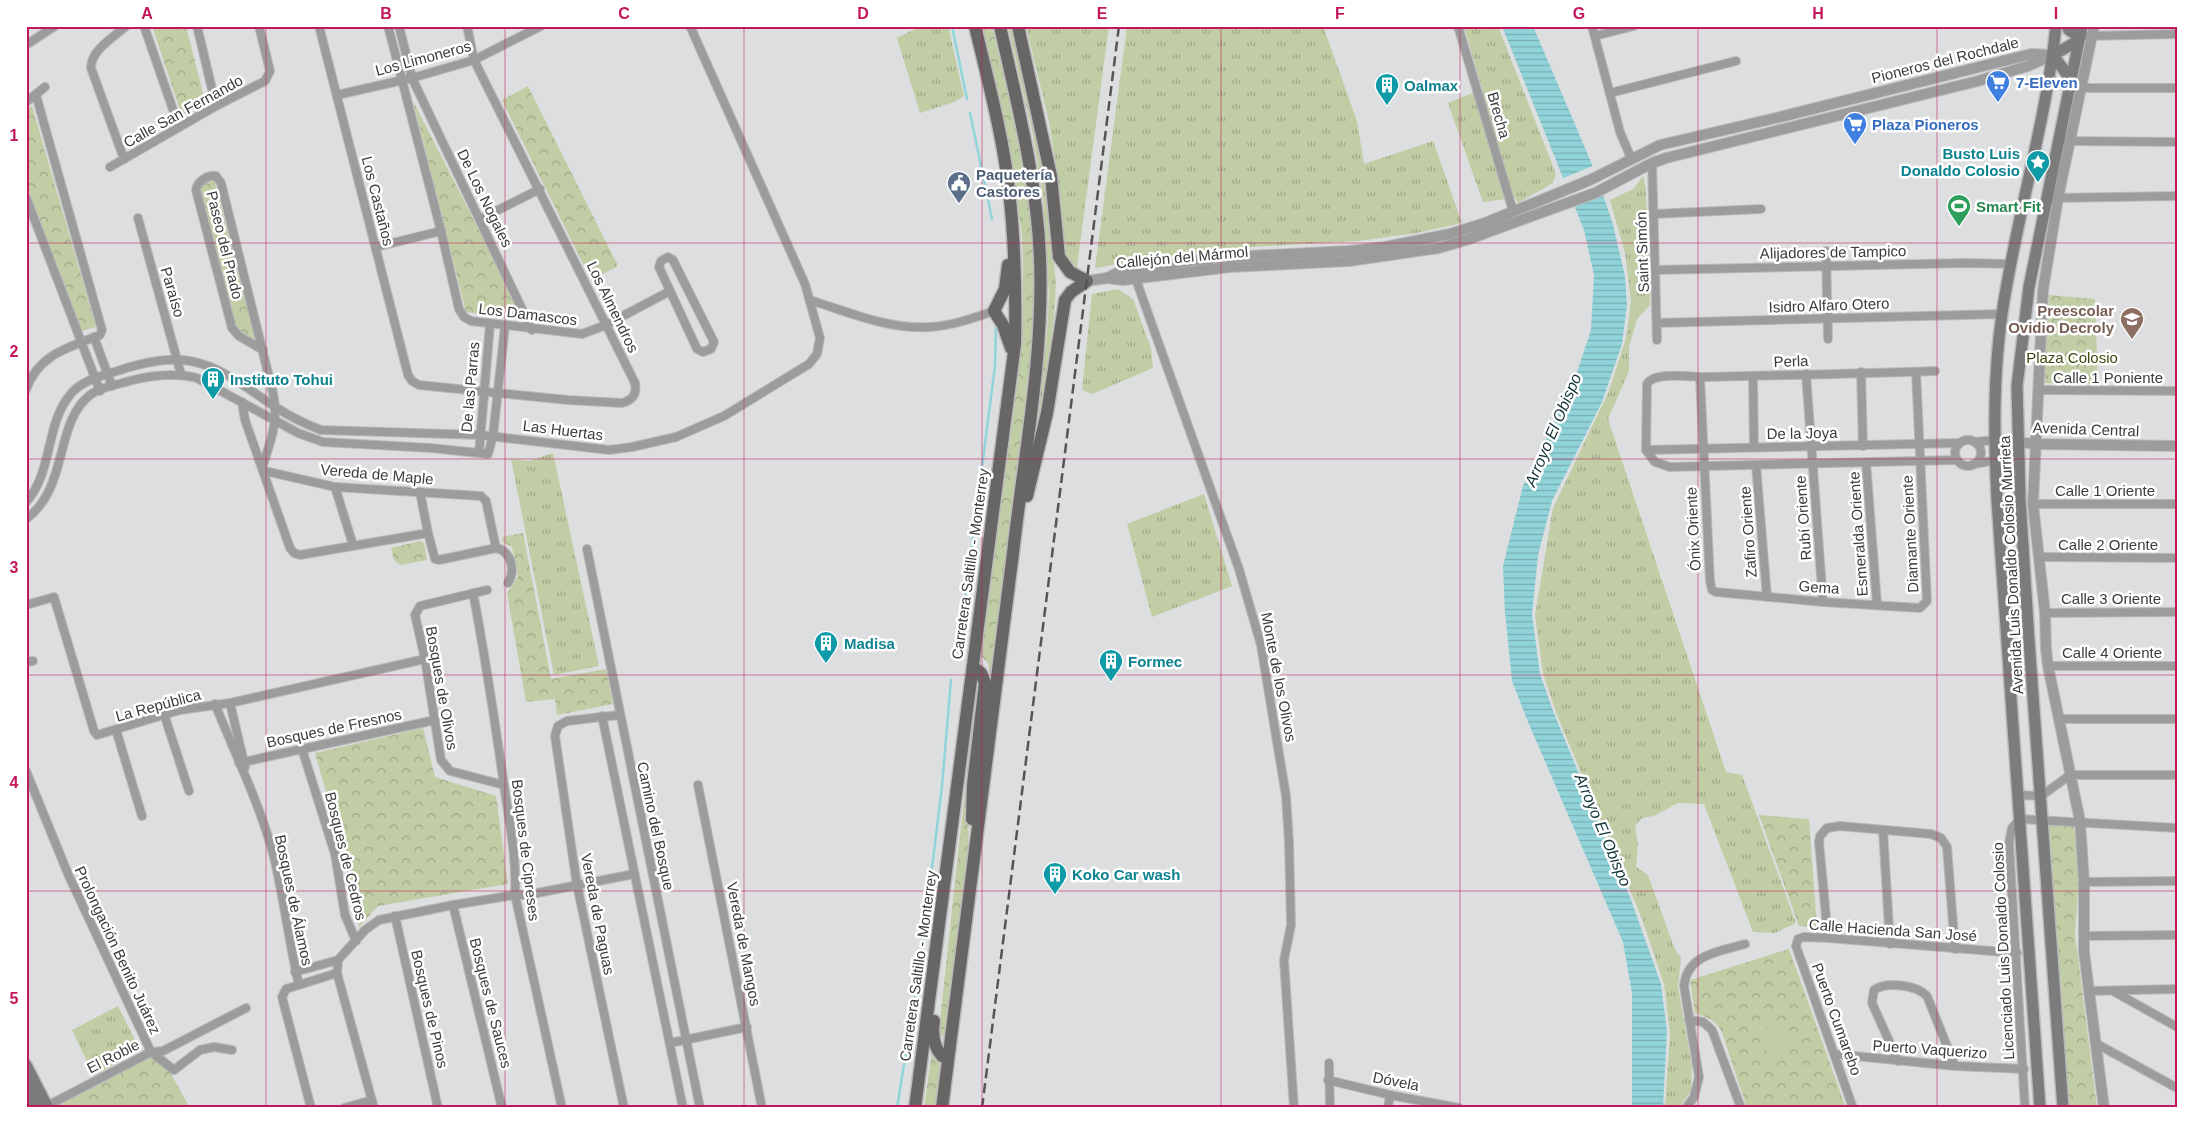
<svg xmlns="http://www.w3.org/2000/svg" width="2203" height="1134" font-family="Arial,sans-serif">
  <defs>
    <pattern id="grass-tufts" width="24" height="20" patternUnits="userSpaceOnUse" patternTransform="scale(1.25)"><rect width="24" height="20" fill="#c1cda5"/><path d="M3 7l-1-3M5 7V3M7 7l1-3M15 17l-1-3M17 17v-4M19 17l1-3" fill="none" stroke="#9ea888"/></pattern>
    <pattern id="forest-crowns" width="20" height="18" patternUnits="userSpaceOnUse" patternTransform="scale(1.25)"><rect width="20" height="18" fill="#c1cda5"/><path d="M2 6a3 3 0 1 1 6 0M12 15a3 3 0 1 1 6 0" fill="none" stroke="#9ea888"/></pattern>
    <pattern id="water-rules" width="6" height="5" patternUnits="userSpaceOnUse" patternTransform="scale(1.25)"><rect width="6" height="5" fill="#90d4da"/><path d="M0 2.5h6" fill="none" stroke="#77adb2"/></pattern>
  </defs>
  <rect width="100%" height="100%" fill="#dddee0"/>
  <g fill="url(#grass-tufts)">
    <polygon points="921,26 948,26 964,96 954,102 920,113 897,38"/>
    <polygon points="1008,26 1014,26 1044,173 1056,282 1054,317 1041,413 1035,434 1047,335 1049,293 1043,198 1033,136"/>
    <polygon points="1026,26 1109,26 1077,267 1071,264 1065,257 1059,186 1049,122"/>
    <polygon points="1127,26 1323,26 1357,121 1364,164 1433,141 1462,223 1417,233 1359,241 1251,247 1159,257 1095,268"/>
    <polygon points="1464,26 1498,26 1556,174 1553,183 1518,203 1515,198 1483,202 1448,103 1482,89"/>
    <polygon points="1643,176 1646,189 1650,305 1637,319 1629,347 1629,371 1608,419 1726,772 1742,775 1796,923 1775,933 1753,932 1704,804 1678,803 1654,816 1642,818 1635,826 1638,845 1636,867 1648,875 1674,947 1681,958 1678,987 1692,1066 1691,1091 1679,1108 1665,1108 1670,1033 1664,984 1642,919 1557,715 1543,673 1535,615 1553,508 1609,391 1626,338 1631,301 1625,253 1610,200 1633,189"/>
    <polygon points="1118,289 1133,299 1151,348 1153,368 1092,394 1082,390 1092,294"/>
    <polygon points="553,453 599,666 554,675 511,459 529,461"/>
    <polygon points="1204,494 1232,586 1152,617 1127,524"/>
    <polygon points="118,1006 139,1048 136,1052 94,1076 72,1030"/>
  </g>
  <g fill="url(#forest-crowns)">
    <polygon points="152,26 186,26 205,101 182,116"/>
    <polygon points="980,26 992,26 1022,155 1031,212 1035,248 1035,315 1023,435 990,675 988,663 981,656 1015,400 1023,305 1023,267 1022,235 1016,194"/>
    <polygon points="528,86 618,266 591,280 502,100"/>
    <polygon points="413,101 525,320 466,312"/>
    <polygon points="32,106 96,327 82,331 26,184 26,110"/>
    <polygon points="214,179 255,339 237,332 199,187"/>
    <polygon points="2049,295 2095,299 2098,384 2044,383"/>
    <polygon points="523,533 551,679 606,669 613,704 557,715 555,699 526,702 507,593 518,577 512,547 503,542 502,537"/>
    <polygon points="420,541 424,543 427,560 400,565 394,560 391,548"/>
    <polygon points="977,678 980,681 970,786 968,851 947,1032 942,1037 939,1030"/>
    <polygon points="423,728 435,777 496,796 508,884 378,906 359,927 342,848 315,753"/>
    <polygon points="1759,815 1809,819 1817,927 1799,926"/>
    <polygon points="2074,822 2079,879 2075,934 2097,1108 2067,1108 2049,825"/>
    <path d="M1789 949 1846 1108H1747L1721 1030C1715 1020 1707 1017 1695 1013L1690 980Z"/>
    <polygon points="932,1051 933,1057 941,1062 935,1108 924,1108"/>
    <polygon points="150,1054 161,1056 190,1108 55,1108 54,1104"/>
  </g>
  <polygon fill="#c1cda5" points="1779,1024 1791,1058 1772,1064 1760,1030"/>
  <polygon fill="url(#water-rules)" points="1502,26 1533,26 1597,176 1613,225 1625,276 1627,305 1622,344 1602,402 1552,501 1538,555 1532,615 1540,674 1553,711 1631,900 1661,984 1667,1031 1663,1108 1632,1108 1632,993 1623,942 1528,722 1512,681 1505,612 1503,566 1523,486 1574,381 1591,330 1594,275 1584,230"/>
  <polygon fill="#dddee0" points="1595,165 1606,195 1572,207 1561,179"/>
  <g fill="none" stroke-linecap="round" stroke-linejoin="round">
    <g stroke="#90d4da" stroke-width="2.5">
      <polyline points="952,26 967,99"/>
      <polyline points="970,113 992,219"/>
      <polyline points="956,649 964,608 995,366 996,324"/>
      <polyline points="897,1108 906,1052 907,1028 915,998 921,958 942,786 951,680"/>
    </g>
    <g stroke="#bababc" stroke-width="10">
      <g id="minor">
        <polyline points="144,26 179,127"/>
        <polyline points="197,26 216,106"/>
        <path d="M319 26 408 375 412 381 419 385 568 400 622 403C633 400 637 394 635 383L474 60 467 26"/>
        <polyline points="388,26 441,231 459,309 464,317 471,321 582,334 606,325 670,291"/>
        <polyline points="399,26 412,78 532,330"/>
        <polyline points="1458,26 1513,211"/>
        <polyline points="1592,26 1620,132 1631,158"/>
        <polyline points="1595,36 1634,26"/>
        <polyline points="2087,36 2177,34"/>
        <polyline points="26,45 55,26"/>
        <polyline points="2076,88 2177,88"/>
        <polyline points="1610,93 1736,61"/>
        <polyline points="337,95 412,78 474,60 541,26"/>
        <polyline points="26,102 45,87"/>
        <polyline points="2066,141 2177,142"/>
        <path d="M124 159 91 68C91 50 113 38 126 26"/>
        <polyline points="1652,163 1657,340"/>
        <polyline points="110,167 216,106 265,81 270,71 259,26"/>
        <polyline points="26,197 100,391"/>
        <polyline points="2053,198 2177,196"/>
        <polyline points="1654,214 1761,209"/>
        <polyline points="138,218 181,374"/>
        <polyline points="480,219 540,189"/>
        <polyline points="376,247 441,231"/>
        <polyline points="1826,251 1828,339"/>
        <polygon points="668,257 673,260 714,342 711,349 703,352 697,349 659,267 661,261"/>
        <polyline points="1656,270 1965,263 2011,264"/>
        <polyline points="1134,274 1239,569 1261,645 1286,796 1289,842 1291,925 1284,960 1294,1108"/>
        <path d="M810 300C848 312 890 330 930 327 951 326 974 318 994 311"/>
        <polyline points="1657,323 2002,314"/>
        <polyline points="94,337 112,386"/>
        <path d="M1935 371C1858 374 1782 375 1705 377 1691 377 1654 371 1647 384L1646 450 1655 462 1670 467 1957 460"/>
        <polyline points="1861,372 1863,446"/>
        <polyline points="1806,374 1823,602"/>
        <polyline points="1753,376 1754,447"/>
        <polyline points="1700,377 1710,581 1712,590 1716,592 1823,602 1920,608 1927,601 1916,372"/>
        <path d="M26 390C38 354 70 347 100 335L102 330 36 95"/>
        <polyline points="2039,390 2177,391"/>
        <polyline points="242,402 245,420 290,548 294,553 300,555 428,533"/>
        <circle cx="1968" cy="453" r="13"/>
        <polyline points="1975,442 1994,440"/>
        <polyline points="1646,450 1959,443"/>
        <polyline points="479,453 490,324"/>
        <polyline points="1866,462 1877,604"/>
        <polyline points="1974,464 2019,456"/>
        <path d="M263 465C271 440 279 420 273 393L221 183 216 176C208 175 197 181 196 190L232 328 239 336 263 350"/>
        <polyline points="1756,465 1767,597"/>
        <path d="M265 471 335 487 481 496 486 501 496 548C511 551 516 570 508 583"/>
        <polyline points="335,487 353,545"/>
        <polyline points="420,492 428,533 435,559 439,560 496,548"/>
        <path d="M26 502C53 473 45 425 70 395 80 381 101 376 117 371 144 362 174 355 202 364 229 372 253 393 277 408 291 417 305 424 321 430L480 435 609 450 632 447 676 437 724 416 809 364 817 354 820 338 805 284 690 26"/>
        <polyline points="2033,504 2177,504"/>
        <path d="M26 519C69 488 54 423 90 395 100 387 117 385 129 381 152 375 174 372 197 378L298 433 323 442 431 448 488 454 493 436 505 326"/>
        <polyline points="587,549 700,1108"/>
        <polyline points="2039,557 2177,558"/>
        <polyline points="487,590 420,606 415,615 425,659 441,760 450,771 504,785"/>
        <path d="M473 593C485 654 494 716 503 778 508 816 517 855 515 895L562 1108"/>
        <polyline points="26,605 54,597 94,731 97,735 180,710 230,703 425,659"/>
        <polyline points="2045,613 2177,612"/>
        <polyline points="26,662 33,661"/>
        <polyline points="2048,666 2177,666"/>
        <polyline points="230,703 245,767"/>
        <path d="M215 704C235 754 260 804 274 857 284 899 289 943 299 985"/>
        <polyline points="164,714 189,791"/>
        <polyline points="619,715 567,721 558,726 555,736 577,885 624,1108"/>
        <polyline points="602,716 683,1108"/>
        <polyline points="2060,719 2177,719"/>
        <polyline points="116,730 142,816"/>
        <polyline points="302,749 335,854 345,915 356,941"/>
        <polyline points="239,763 435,720"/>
        <polyline points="26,771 68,874 151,1052 174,1070 200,1050 214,1047 232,1050"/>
        <polyline points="698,785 762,1108"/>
        <polyline points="2018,795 2041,796 2070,775 2177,775"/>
        <polyline points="1883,830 1890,944"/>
        <polyline points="2084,882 2177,881"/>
        <polyline points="453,905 502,1108"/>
        <polyline points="395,916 438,1108"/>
        <polyline points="2085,936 2177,935"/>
        <polyline points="1828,938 1819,842 1820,836 1827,828 1840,826 1931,834 1941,838 1947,847 1955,949"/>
        <polyline points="338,960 337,973 374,1108"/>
        <polyline points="295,972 338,960 365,930 379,920 453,905 515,895 527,895 634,874"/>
        <polyline points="2089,991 2177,989"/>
        <polyline points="2113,991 2177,1027"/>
        <polyline points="1689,1020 1703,1022 1712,1030 1741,1108"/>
        <polyline points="670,1043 747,1027"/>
        <polyline points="2097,1044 2177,1088"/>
        <polyline points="1835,1054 1955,1066 2024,1069"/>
        <path d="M1898 1061 1872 1003 1874 990C1887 981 1916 985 1927 996L1955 1066"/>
        <polyline points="1329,1063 1330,1108"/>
        <polyline points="1328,1080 1390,1095 1459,1108"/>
        <polyline points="47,1106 151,1052 163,1051 246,1008"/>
        <polyline points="311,1108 282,997 286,989 337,973"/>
        <polyline points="344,1108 372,1100"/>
        <polyline points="1388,1108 1390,1095"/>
        <path d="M1686 1108 1694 1097 1699 1077 1684 986C1687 954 1719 952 1745 944"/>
        <polyline points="1853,1108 1796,946 1798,939 1804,937 1828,938 2017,953"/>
        <polyline points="2025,1108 2009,843 2012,828 2020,819 2177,828"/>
      </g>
    </g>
    <g stroke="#bababc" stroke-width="12">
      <g id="tertiary">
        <polyline points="2094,26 2058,198 2043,290 2033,504 2045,613 2046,649 2048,666 2080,821 2084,882 2084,952 2104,1108"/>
        <polyline points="1107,278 1121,271 1191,261 1229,257 1349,251 1385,247 1450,234 1485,223 1590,180 1660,145 1776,118 2031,54 2052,55"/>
        <polyline points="1087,281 1107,278 1123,280 1230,267 1349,261 1439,248 1469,239 1595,193 1652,163 1666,158 1978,81 2028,66 2053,55"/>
        <polyline points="1994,440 2036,444 2177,446"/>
      </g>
    </g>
    <g stroke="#bababc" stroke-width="14">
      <g id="secondary">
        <polyline points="2067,26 2069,30 2080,37"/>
        <polyline points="2053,55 2076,42 2080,37"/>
        <polyline points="2053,55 2071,80"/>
        <polyline points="26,1065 48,1108"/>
        <polyline points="26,1085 37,1100"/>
        <polyline points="26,1097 32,1108"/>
        <path d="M2040 1108 1997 500C1994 437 1993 376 2002 314 2016 217 2046 124 2056 26"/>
        <polyline points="2063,1108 2029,641 2020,499 2017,386 2029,287 2082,26"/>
      </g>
    </g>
    <g stroke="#bababc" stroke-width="15">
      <g id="primary">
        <polyline points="1018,26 1051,176 1059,257 1070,272 1087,281 1071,292 1065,300 1047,413 1027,496"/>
        <polyline points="1008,265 1005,289 994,311 1003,325 1011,348"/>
        <polyline points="972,819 973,785 985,683 981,673 973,667"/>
        <path d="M934 1021C932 1033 933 1046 942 1056L948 1057"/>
        <path d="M915 1108 1015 344C1016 293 1015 242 1009 191 1003 136 988 81 975 26"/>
        <path d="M942 1108C966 923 990 738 1013 553 1024 455 1044 357 1040 258 1037 180 1017 103 1000 26"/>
      </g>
    </g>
    <use href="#minor" stroke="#9d9c9c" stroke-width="8"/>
    <use href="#tertiary" stroke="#9d9c9c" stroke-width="10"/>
    <use href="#secondary" stroke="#7d7c7c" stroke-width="11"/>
    <use href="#primary" stroke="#676665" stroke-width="12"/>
    <polyline stroke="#555557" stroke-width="2.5" stroke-dasharray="10 5" stroke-linecap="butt" points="982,1108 1119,26"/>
  </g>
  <path fill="none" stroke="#c2185b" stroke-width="1" stroke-opacity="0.55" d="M266 26V1108M505 26V1108M744 26V1108M982 26V1108M1221 26V1108M1460 26V1108M1698 26V1108M1937 26V1108M26 243H2177M26 459H2177M26 675H2177M26 891H2177"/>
  <defs>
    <g id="supermarket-pin" transform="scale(1.25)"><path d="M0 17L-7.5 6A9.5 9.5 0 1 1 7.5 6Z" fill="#3f7fe0" stroke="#fff"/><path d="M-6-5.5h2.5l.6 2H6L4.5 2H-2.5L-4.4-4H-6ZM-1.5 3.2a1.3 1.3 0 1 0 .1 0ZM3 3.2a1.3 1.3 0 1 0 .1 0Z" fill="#fff"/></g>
    <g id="building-pin" transform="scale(1.25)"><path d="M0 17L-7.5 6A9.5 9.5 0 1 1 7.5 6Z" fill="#0f9aa8" stroke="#fff"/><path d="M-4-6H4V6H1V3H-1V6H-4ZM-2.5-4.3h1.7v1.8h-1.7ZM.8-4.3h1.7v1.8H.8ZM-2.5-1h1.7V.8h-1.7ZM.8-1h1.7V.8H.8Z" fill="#fff"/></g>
    <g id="sight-pin" transform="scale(1.25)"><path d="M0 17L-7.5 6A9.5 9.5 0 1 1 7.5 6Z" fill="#0f9aa8" stroke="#fff"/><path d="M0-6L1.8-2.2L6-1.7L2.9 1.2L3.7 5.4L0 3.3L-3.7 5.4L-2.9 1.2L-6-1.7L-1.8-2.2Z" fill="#fff"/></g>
    <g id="civic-pin" transform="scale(1.25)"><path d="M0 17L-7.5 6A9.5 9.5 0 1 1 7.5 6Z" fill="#5c6f8a" stroke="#fff"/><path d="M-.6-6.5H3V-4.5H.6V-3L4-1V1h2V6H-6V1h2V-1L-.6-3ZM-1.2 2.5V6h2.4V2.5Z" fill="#fff"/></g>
    <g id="stadium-pin" transform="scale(1.25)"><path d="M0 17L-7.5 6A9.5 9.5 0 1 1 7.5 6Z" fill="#2e9e5b" stroke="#fff"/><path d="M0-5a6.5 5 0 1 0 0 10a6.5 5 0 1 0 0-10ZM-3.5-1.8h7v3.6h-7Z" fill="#fff"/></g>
    <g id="school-pin" transform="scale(1.25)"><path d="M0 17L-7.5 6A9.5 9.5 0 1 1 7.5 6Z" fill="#8d6e63" stroke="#fff"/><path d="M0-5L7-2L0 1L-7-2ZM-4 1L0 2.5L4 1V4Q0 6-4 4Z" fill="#fff"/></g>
  </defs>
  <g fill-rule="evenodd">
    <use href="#supermarket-pin" x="1998" y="82"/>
    <use href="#building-pin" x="1387" y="85"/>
    <use href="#supermarket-pin" x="1855" y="124"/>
    <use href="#sight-pin" x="2038" y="162"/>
    <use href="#civic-pin" x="959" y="183"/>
    <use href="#stadium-pin" x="1959" y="206"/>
    <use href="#school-pin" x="2132" y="319"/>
    <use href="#building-pin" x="213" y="379"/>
    <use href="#building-pin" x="826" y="643"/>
    <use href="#building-pin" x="1111" y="661"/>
    <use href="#building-pin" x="1055" y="874"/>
  </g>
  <g text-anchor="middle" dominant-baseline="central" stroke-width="5" stroke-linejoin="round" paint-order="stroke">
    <g font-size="15" fill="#3c3c3d" stroke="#fff">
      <text transform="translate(423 58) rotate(-15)">Los Limoneros</text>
      <text transform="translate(1945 60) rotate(-14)">Pioneros del Rochdale</text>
      <text transform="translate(183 111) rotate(-29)">Calle San Fernando</text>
      <text transform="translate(1499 115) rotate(74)">Brecha</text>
      <text transform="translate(485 198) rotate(64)">De Los Nogales</text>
      <text transform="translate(378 201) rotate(76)">Los Castaños</text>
      <text transform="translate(225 245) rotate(76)">Paseo del Prado</text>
      <text transform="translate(1642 252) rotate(-92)">Saint Simón</text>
      <text transform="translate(1833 252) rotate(-1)">Alijadores de Tampico</text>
      <text transform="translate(1182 257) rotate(-5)">Callejón del Mármol</text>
      <text transform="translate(173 292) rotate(74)">Paraíso</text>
      <text transform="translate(1829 305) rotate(-2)">Isidro Alfaro Otero</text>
      <text transform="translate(613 307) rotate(64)">Los Almendros</text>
      <text transform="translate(528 314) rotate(7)">Los Damascos</text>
      <text transform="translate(1791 361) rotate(-2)">Perla</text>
      <text x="2108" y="377">Calle 1 Poniente</text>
      <text transform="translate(470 387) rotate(-85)">De las Parras</text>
      <text transform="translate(2086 429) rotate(2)">Avenida Central</text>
      <text transform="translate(563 430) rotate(7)">Las Huertas</text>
      <text transform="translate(1802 433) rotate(-1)">De la Joya</text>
      <text transform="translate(377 474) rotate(5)">Vereda de Maple</text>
      <text x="2105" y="490">Calle 1 Oriente</text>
      <text transform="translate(1803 518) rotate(-94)">Rubí Oriente</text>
      <text transform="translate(1693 529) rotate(-93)">Ónix Oriente</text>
      <text transform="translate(1748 532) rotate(-94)">Zafiro Oriente</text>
      <text transform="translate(1858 534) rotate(-94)">Esmeralda Oriente</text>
      <text transform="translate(1910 534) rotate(-93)">Diamante Oriente</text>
      <text x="2108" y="544">Calle 2 Oriente</text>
      <text transform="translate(970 564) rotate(-82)">Carretera Saltillo - Monterrey</text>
      <text transform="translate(2011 565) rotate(-93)">Avenida Luis Donaldo Colosio Murrieta</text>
      <text transform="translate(1819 587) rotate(4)">Gema</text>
      <text x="2111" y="598">Calle 3 Oriente</text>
      <text x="2112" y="652">Calle 4 Oriente</text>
      <text transform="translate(1279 677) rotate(79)">Monte de los Olivos</text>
      <text transform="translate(442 688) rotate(80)">Bosques de Olivos</text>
      <text transform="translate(158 705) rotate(-15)">La República</text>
      <text transform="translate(334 728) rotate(-12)">Bosques de Fresnos</text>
      <text transform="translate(656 826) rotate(78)">Camino del Bosque</text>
      <text transform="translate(526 850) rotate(83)">Bosques de Cipreses</text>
      <text transform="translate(346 856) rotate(76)">Bosques de Cedros</text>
      <text transform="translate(294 900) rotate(78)">Bosques de Álamos</text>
      <text transform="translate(598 914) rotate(79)">Vereda de Paguas</text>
      <text transform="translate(1893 930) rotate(4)">Calle Hacienda San José</text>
      <text transform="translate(744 944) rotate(79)">Vereda de Mangos</text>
      <text transform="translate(118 950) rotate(65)">Prolongación Benito Juárez</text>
      <text transform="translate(2003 951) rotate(-93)">Licenciado Luis Donaldo Colosio</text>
      <text transform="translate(918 966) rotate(-82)">Carretera Saltillo - Monterrey</text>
      <text transform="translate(491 1003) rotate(76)">Bosques de Sauces</text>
      <text transform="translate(430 1009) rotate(77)">Bosques de Pinos</text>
      <text transform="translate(1837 1019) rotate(70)">Puerto Cumarebo</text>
      <text transform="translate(1930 1049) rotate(4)">Puerto Vaquerizo</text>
      <text transform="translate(113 1056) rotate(-27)">El Roble</text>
      <text transform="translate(1396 1081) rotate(11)">Dóvela</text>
    </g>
    <g font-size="15" font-weight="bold" fill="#366cbe" stroke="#fff" text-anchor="start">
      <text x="2016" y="82">7-Eleven</text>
      <text x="1872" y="124">Plaza Pioneros</text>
    </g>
    <g font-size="15" font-weight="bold" fill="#0d838f" stroke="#fff" text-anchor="start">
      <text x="1404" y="85">Oalmax</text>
      <text x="2020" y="153" text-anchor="end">Busto Luis<tspan x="2020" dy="17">Donaldo Colosio</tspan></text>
      <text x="230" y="379">Instituto Tohui</text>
      <text x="844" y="643">Madisa</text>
      <text x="1128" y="661">Formec</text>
      <text x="1072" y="874">Koko Car wash</text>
    </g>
    <g font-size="15" font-weight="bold" fill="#4e5e75" stroke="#fff" text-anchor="start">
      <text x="976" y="174">Paquetería<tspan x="976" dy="17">Castores</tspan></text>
    </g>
    <g font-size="15" font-weight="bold" fill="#27864d" stroke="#fff" text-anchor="start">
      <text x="1976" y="206">Smart Fit</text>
    </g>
    <g font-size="15" font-weight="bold" fill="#785e54" stroke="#fff" text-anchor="end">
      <text x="2114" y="310">Preescolar<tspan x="2114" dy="17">Ovidio Decroly</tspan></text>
    </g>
    <g font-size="15" fill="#3d4911" stroke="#fff">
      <text x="2072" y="357">Plaza Colosio</text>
    </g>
    <g font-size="16" font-style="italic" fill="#113437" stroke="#fff">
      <text transform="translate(1553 430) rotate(-67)">Arroyo El Obispo</text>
      <text transform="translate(1603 830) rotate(67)">Arroyo El Obispo</text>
    </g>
  </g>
  <rect width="2203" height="1134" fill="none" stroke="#ffffff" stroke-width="55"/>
  <rect x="28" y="28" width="2148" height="1078" fill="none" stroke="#c2185b" stroke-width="2"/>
  <g font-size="16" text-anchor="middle" font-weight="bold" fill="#c2185b">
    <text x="147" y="19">A</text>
    <text x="386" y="19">B</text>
    <text x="624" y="19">C</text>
    <text x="863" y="19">D</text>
    <text x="1102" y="19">E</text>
    <text x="1340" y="19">F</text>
    <text x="1579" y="19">G</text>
    <text x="1818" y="19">H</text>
    <text x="2056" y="19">I</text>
    <text x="14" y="141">1</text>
    <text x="14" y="357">2</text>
    <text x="14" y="573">3</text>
    <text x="14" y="788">4</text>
    <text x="14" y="1004">5</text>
  </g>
</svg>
